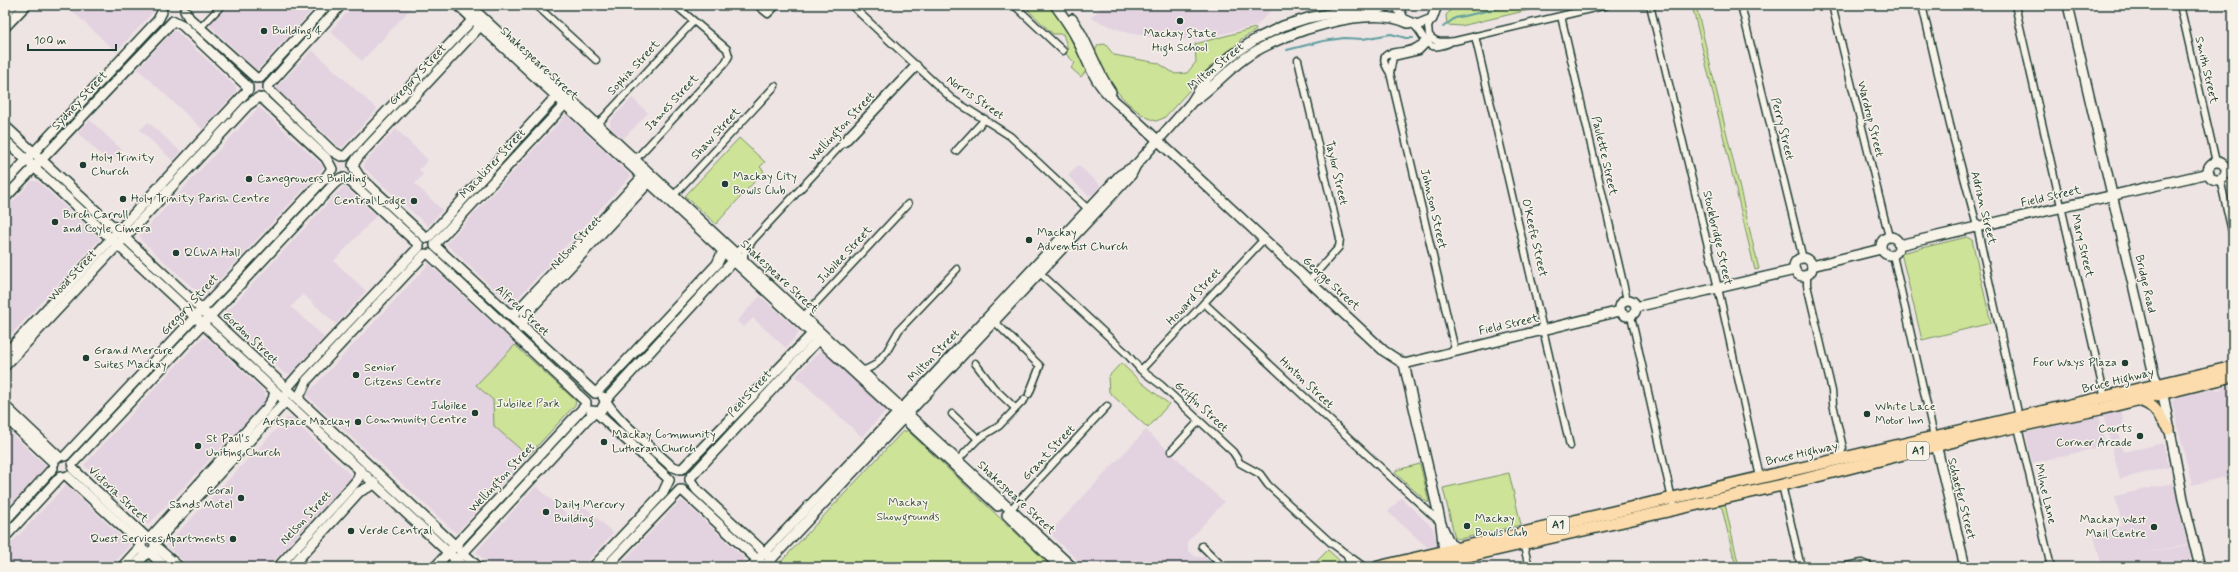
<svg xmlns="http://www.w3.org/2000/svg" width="2238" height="572" font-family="Mynerve,sans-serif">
  <rect width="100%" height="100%" fill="#eee4e4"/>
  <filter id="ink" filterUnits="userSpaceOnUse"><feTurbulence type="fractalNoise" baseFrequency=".025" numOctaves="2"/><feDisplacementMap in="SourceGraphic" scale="8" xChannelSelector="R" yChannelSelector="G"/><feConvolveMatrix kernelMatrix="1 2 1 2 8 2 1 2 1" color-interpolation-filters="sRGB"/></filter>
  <g filter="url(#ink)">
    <g fill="#e3d2df">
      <polygon points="66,5 149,5 153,12 116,52"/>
      <polygon points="226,5 317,5 257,70 208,24"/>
      <polygon points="354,5 414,5 362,61 330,31"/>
      <polygon points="1103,5 1276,5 1256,26 1195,40 1157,38 1128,33 1107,25 1091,18"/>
      <polygon points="173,31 176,31 236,87 236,92 202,129 138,69"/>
      <polygon points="312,50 377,109 343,147 339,147 276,88"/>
      <polygon points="632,98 648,113 623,139 610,126 610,121"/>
      <polygon points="258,108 260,108 324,167 203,297 141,240 140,235"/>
      <polygon points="566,115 631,176 511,305 446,244"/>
      <polygon points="90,120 122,150 110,163 78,133"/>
      <polygon points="148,122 181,152 173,161 140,130"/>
      <polygon points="396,129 428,160 419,170 423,174 415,184 442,210 428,226 364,168 364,163"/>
      <polygon points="1078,165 1101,186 1093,194 1088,195 1068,176"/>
      <polygon points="32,181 37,181 100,239 5,341 5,210"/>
      <polygon points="343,187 345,187 376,216 334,261 366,291 336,324 303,294 291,307 324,337 290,374 285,374 223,316"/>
      <polygon points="429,264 576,401 575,405 456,533 306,395"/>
      <polygon points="760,296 798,330 798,334 786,348 753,318 744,327 737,321"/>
      <polygon points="202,338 207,338 265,393 266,400 148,525 84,465"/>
      <polygon points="822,351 886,410 862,437 796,376 818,353"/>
      <polygon points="2233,384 2233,475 2192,485 2172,402 2175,398 2212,389 2219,391 2222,387"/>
      <polygon points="2121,410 2124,425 2117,427 2122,450 2125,452 2163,443 2169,467 2120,479 2103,414"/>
      <polygon points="2099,415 2106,446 2032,463 2026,433"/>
      <polygon points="287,418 291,418 352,476 268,567 190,567 166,545"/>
      <polygon points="5,428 46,466 5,511"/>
      <polygon points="1146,430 1224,502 1188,541 1188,550 1196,557 1205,557 1216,567 1085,567 1049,533"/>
      <polygon points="2173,483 2187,544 2138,555 2188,545 2191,559 2156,567 2102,567 2093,532 2122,525 2115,496"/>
      <polygon points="66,485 130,545 110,567 5,567 5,550"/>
      <polygon points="536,486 570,517 582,504 613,533 582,567 492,567 476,552"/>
      <polygon points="1401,498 1433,528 1437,545 1427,547 1388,512"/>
      <polygon points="680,501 683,501 745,559 745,561 740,567 618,567"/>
    </g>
    <g fill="#cde398" stroke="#769066">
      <polygon points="1028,5 1049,5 1075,41 1085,68 1086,71 1081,77 1071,68 1075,63 1065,53 1068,49 1063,34 1053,34 1028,10"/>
      <polygon points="1460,5 1550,5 1461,26 1447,25 1446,15 1452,9"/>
      <polygon points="1692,5 1696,5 1759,269 1755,270"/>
      <path d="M1255 28 1256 30 1240 40V44L1208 70 1164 118 1156 121C1132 114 1099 76 1095 51L1098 45 1105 44 1114 55 1158 63 1175 74 1187 73 1196 62 1195 44Z"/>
      <polygon points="739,138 765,162 760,167 764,171 716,224 685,196"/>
      <polygon points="1967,237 1972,240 1991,323 1922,340 1901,253"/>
      <polygon points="515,345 576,401 575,405 528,456 494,426 493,400 476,385"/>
      <polygon points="1121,363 1142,383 1169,404 1148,428 1109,392 1108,377"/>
      <polygon points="903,431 908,431 1052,567 776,567"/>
      <polygon points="1420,464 1429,502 1428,503 1395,473 1397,470"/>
      <polygon points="1509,473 1521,525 1460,539 1455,538 1443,488"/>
      <polygon points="1725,504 1739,567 1736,567 1722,508 1717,505"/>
      <polygon points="1328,550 1339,560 1337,567 1311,567"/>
    </g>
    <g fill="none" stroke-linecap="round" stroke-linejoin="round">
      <g stroke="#609d9f" stroke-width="2">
        <polyline points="1443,27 1455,18 1513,5"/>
        <polyline points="1287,50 1323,41 1344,38 1363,39 1391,34 1406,38 1413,38"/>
      </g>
      <g stroke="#1f3d34" stroke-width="9">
        <g id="street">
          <polyline points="536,5 596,60"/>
          <polyline points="757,5 768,14 777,5"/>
          <polyline points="851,5 952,99 1010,136 1088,209"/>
          <polyline points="1014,5 1063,51"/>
          <polyline points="1650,5 1718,288 1760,477"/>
          <polyline points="1741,5 1803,259"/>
          <polyline points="1832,5 1889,237"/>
          <polyline points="1922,5 1950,125 1977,226 2019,417"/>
          <polyline points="2015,5 2105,398"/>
          <polyline points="2180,5 2216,162"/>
          <polyline points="1561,16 1627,300"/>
          <path d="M1432 19 1428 27 1429 35C1435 44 1445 42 1455 41L1607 5"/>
          <path d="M1413 24C1428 37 1423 54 1449 43"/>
          <polyline points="200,28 222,5"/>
          <polyline points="1475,36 1570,446"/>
          <path d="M1431 39C1423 41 1420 46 1412 49 1397 54 1373 48 1390 73L1455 350"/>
          <polyline points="1298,60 1340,239 1339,247 1309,281"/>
          <polyline points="1390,73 1393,57 1419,51 1431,39"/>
          <polyline points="595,127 693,22"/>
          <polyline points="956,151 985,119"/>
          <polyline points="633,162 725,63 729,56 727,49 675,5"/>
          <polyline points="2220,179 2233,236"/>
          <polyline points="673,196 775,86"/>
          <polyline points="735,253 751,241"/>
          <polyline points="1893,255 1934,436"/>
          <polyline points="744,261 744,254 753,240 844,142"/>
          <polyline points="1040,273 1125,352 1141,370 1161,385 1233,452 1240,463 1260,474 1268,485 1330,542 1364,567"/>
          <polyline points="1807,276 1807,285 1832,391 1833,404 1843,448 1838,459"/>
          <polyline points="1204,303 1393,479"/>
          <polyline points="1631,316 1674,508"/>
          <polyline points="801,319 908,204"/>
          <polyline points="995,322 1040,366 1029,394"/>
          <polyline points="975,363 994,388 1015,408"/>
          <polyline points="859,369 865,370 875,365 887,351 899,330 957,269"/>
          <polyline points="1141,370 1264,239"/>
          <polyline points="952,414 978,439"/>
          <polyline points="2018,427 2051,567"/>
          <polyline points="1171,451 1199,421"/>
          <polyline points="958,460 978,439 999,426 1025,399"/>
          <polyline points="1395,481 1440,522"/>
          <polyline points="1782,485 1801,567"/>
          <polyline points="1009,511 1107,406"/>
          <polyline points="1523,543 1529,567"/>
          <polyline points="1202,546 1223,567"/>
          <polyline points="1347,555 1350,567"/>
          <polyline points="1841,567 1862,563 1871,567"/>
        </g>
      </g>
      <g stroke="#1f3d34" stroke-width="12">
        <g id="secondary">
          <polyline points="458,5 998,506"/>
          <polyline points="469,5 1072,567"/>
          <path d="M1055 5C1063 16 1071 27 1077 39 1092 70 1094 85 1123 108L1384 351 1404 364 1441 524 1450 544 1457 548"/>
          <polyline points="1397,5 1403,19 1417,25 1432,19 1437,5"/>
          <polyline points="2068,5 2154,375 2164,400 2183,499 2200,567"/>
          <polyline points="185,11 189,18 256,78"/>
          <polyline points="5,14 13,5"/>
          <path d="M1072 19C1089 42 1095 70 1111 92"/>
          <polyline points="174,21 182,25 248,87"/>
          <polyline points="5,27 26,5"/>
          <polyline points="260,78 327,5"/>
          <polyline points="268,86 341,5"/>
          <polyline points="268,89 332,151 341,156"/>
          <polyline points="262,98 326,158 331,167"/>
          <path d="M1195 100C1215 86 1230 67 1251 54 1286 32 1369 4 1408 23"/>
          <polyline points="5,126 478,567"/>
          <polyline points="5,140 464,567"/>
          <polyline points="844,142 916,66"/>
          <polyline points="345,156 476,16"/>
          <circle cx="2217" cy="171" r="9"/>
          <polyline points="353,165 358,157 485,21"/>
          <polyline points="354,168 359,176 426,238"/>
          <polyline points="344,178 352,183 419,245"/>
          <polyline points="5,183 158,20 162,12"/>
          <polyline points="5,198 173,21"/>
          <circle cx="1890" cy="246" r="9"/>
          <polyline points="428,238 560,92"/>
          <polyline points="435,244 569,100"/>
          <polyline points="1899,245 2209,173"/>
          <polyline points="435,246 595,393"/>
          <polyline points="429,254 586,402"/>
          <circle cx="1803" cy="267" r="9"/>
          <polyline points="1812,266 1881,249"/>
          <circle cx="1628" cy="308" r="8"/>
          <polyline points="1636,307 1795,270"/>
          <polyline points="507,313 514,313 520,308 647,172"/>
          <polyline points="522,328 525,315 653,178"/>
          <polyline points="5,354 248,90"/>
          <polyline points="1404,364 1620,311"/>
          <polyline points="5,366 248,105 258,98"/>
          <polyline points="288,393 287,388 300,373 419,247"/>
          <polyline points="596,393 717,264 723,251"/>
          <path d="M603 397C618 423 649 445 671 466L679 469"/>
          <polyline points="298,399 307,380 425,254"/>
          <polyline points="605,401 733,261 731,257"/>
          <polyline points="5,406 59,457"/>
          <polyline points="591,411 600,412 605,403"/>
          <polyline points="597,413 669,479"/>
          <polyline points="5,417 54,463"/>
          <polyline points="1935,440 1965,567"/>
          <polyline points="65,456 326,177 332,169"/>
          <polyline points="73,463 334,184 341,178"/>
          <polyline points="73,469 147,538"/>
          <polyline points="682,469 812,334"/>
          <polyline points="67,476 141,544"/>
          <polyline points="690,478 818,340"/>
          <polyline points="690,480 697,490 768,556"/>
          <polyline points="682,490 762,564"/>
          <polyline points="1007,515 1060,567"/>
          <polyline points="5,521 53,468"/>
          <polyline points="1441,525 1444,552"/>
          <polyline points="5,537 61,476"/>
          <circle cx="148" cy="545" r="7"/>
          <polyline points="150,538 267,408 273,399 275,391"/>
          <polyline points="155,543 286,401"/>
          <polyline points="155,546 179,567"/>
          <polyline points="149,552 165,567"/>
          <polyline points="122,567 141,546"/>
          <polyline points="134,567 148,552"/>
          <polyline points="278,567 352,486 358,479 360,470"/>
          <polyline points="291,567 359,492 375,484"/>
          <polyline points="435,567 586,405"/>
          <polyline points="450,567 587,419 595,413"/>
          <polyline points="593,567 663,493 669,480"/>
          <polyline points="606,567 680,490"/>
          <polyline points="751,567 932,377 1120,175 1136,165"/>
          <polyline points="764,567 1131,175 1136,165 1191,103 1207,78 1231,56 1256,39 1283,26 1308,18 1339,12 1377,9 1390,5"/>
        </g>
      </g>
      <g stroke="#1f3d34" stroke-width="14">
        <g id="highway">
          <path d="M2135 399C2156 404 2157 414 2169 429"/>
          <polyline points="1378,567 2233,367"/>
          <polyline points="1420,567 1782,485 1982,434 2100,409 2233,376"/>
        </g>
      </g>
      <use href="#street" stroke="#f7f3e8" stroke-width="6"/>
      <use href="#secondary" stroke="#f7f3e8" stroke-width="9"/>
      <use href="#highway" stroke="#fcdcac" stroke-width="11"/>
    </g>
  </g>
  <g fill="#1f3d34" stroke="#f7f3e8" stroke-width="1.5">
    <circle cx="1180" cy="21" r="4"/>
    <circle cx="264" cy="31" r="4"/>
    <circle cx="83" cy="165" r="4"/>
    <circle cx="249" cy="179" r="4"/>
    <circle cx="725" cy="184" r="4"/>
    <circle cx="123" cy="199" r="4"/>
    <circle cx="414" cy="201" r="4"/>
    <circle cx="55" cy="222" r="4"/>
    <circle cx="1029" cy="240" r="4"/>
    <circle cx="176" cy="253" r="4"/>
    <circle cx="86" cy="358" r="4"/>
    <circle cx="2125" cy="363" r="4"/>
    <circle cx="356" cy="375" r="4"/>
    <circle cx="475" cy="413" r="4"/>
    <circle cx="1867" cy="414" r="4"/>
    <circle cx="358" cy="422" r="4"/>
    <circle cx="2140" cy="436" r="4"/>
    <circle cx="604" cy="442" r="4"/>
    <circle cx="198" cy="446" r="4"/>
    <circle cx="241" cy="498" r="4"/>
    <circle cx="546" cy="512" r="4"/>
    <circle cx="1467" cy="526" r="4"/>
    <circle cx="2154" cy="527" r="4"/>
    <circle cx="351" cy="531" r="4"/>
    <circle cx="233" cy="539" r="4"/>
  </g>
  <g text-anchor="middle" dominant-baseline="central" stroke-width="3" stroke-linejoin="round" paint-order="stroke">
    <g fill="#f7f3e8" stroke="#60746a" stroke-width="1">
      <rect x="1907" y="442" width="22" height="18" rx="3"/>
      <rect x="1547" y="516" width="22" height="18" rx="3"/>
    </g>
    <g font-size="11" font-weight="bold" fill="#1f3d34">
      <text x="1918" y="451">A1</text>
      <text x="1558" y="525">A1</text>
    </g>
    <g font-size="12" fill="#1f3d34" stroke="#f7f3e8" text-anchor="start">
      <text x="272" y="31">Building 4</text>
      <text x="1180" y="34" text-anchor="middle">Mackay State<tspan x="1180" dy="14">High School</tspan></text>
      <text x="91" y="158">Holy Trinity<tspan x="91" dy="14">Church</tspan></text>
      <text x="733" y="177">Mackay City<tspan x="733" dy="14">Bowls Club</tspan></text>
      <text x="257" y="179">Canegrowers Building</text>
      <text x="131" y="199">Holy Trinity Parish Centre</text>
      <text x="406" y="201" text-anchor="end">Central Lodge</text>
      <text x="63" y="215">Birch Carroll<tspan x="63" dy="14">and Coyle Cimera</tspan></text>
      <text x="1037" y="233">Mackay<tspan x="1037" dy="14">Adventist Church</tspan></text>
      <text x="184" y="253">QCWA Hall</text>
      <text x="94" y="351">Grand Mercure<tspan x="94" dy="14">Suites Mackay</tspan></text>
      <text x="2117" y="363" text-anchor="end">Four Ways Plaza</text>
      <text x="364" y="368">Senior<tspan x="364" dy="14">Citzens Centre</tspan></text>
      <text x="467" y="406" text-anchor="end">Jubilee<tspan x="467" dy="14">Community Centre</tspan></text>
      <text x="1875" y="407">White Lace<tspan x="1875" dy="14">Motor Inn</tspan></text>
      <text x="350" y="422" text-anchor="end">Artspace Mackay</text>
      <text x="2132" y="429" text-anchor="end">Courts<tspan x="2132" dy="14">Corner Arcade</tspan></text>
      <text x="612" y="435">Mackay Community<tspan x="612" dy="14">Lutheran Church</tspan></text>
      <text x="206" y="439">St Paul's<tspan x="206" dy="14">Uniting Church</tspan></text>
      <text x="233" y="491" text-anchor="end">Coral<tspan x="233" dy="14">Sands Motel</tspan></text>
      <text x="554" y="505">Daily Mercury<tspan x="554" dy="14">Building</tspan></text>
      <text x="1475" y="519">Mackay<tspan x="1475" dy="14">Bowls Club</tspan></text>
      <text x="2146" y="520" text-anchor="end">Mackay West<tspan x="2146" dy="14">Mail Centre</tspan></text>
      <text x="359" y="531">Verde Central</text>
      <text x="225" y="539" text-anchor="end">Quest Services Apartments</text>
    </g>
    <g font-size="12" fill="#1f3d34" stroke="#f7f3e8">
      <text transform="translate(539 64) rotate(43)">Shakespeare Street</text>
      <text transform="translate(1216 67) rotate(-39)">Milton Street</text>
      <text transform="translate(634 68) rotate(-47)">Sophia Street</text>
      <text transform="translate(2206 70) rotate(77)">Smith Street</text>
      <text transform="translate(418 75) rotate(-47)">Gregory Street</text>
      <text transform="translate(975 98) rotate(35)">Norris Street</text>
      <text transform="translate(80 101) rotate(-47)">Sydney Street</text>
      <text transform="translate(672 103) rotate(-47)">James Street</text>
      <text transform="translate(1870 119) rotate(76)">Wardrop Street</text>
      <text transform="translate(842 127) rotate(-47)">Wellington Street</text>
      <text transform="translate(1782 129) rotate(76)">Perry Street</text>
      <text transform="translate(716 134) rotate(-47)">Shaw Street</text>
      <text transform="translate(1604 156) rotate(77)">Paulette Street</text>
      <text transform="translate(493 164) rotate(-47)">Macalister Street</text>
      <text transform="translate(1336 173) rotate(77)">Taylor Street</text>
      <text transform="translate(2051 197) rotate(-13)">Field Street</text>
      <text transform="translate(1983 208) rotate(76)">Adrian Street</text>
      <text transform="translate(1433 209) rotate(77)">Johnson Street</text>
      <text transform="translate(1534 238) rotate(77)">O'Keefe Street</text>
      <text transform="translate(1717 238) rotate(77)">Stockbridge Street</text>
      <text transform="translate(576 243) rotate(-47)">Nelson Street</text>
      <text transform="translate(2082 246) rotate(77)">Mary Street</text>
      <text transform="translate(845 255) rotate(-47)">Jubilee Street</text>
      <text transform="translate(73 276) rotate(-47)">Wood Street</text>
      <text transform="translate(779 277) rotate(43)">Shakespeare Street</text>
      <text transform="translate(1331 284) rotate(43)">George Street</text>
      <text transform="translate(2145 284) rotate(77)">Bridge Road</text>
      <text transform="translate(1194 297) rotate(-47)">Howard Street</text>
      <text transform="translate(190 305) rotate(-47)">Gregory Street</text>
      <text transform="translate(522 311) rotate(43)">Alfred Street</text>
      <text transform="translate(1509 325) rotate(-13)">Field Street</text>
      <text transform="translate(250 338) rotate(43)">Gordon Street</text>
      <text transform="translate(934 356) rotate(-46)">Milton Street</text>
      <text transform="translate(2118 381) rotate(-14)">Bruce Highway</text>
      <text transform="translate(1306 383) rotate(43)">Hinton Street</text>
      <text transform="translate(750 394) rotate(-47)">Peel Street</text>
      <text transform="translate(1201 407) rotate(43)">Griffin Street</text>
      <text transform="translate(1049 453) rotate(-47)">Grant Street</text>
      <text transform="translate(1802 454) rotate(-13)">Bruce Highway</text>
      <text transform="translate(502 478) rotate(-47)">Wellington Street</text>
      <text transform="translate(2045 494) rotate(77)">Milne Lane</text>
      <text transform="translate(118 495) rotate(43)">Victoria Street</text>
      <text transform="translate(1016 498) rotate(43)">Shakespeare Street</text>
      <text transform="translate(1961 499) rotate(76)">Schaefer Street</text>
      <text transform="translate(306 518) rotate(-47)">Nelson Street</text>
    </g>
    <g font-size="12" fill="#395643" stroke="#f7f3e8">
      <text x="528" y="404">Jubilee Park</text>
      <text x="908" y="503">Mackay<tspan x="908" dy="14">Showgrounds</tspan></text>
    </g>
  </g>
  <rect width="2238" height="572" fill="none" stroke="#f7f3e8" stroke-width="20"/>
  <rect x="10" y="10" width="2218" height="552" fill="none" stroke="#1f3d34" stroke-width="1.5" filter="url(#ink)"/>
  <path d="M28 44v6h88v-6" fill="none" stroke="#1f3d34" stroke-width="2"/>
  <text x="34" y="44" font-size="12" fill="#1f3d34" stroke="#f7f3e8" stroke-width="3" paint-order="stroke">100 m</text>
</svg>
